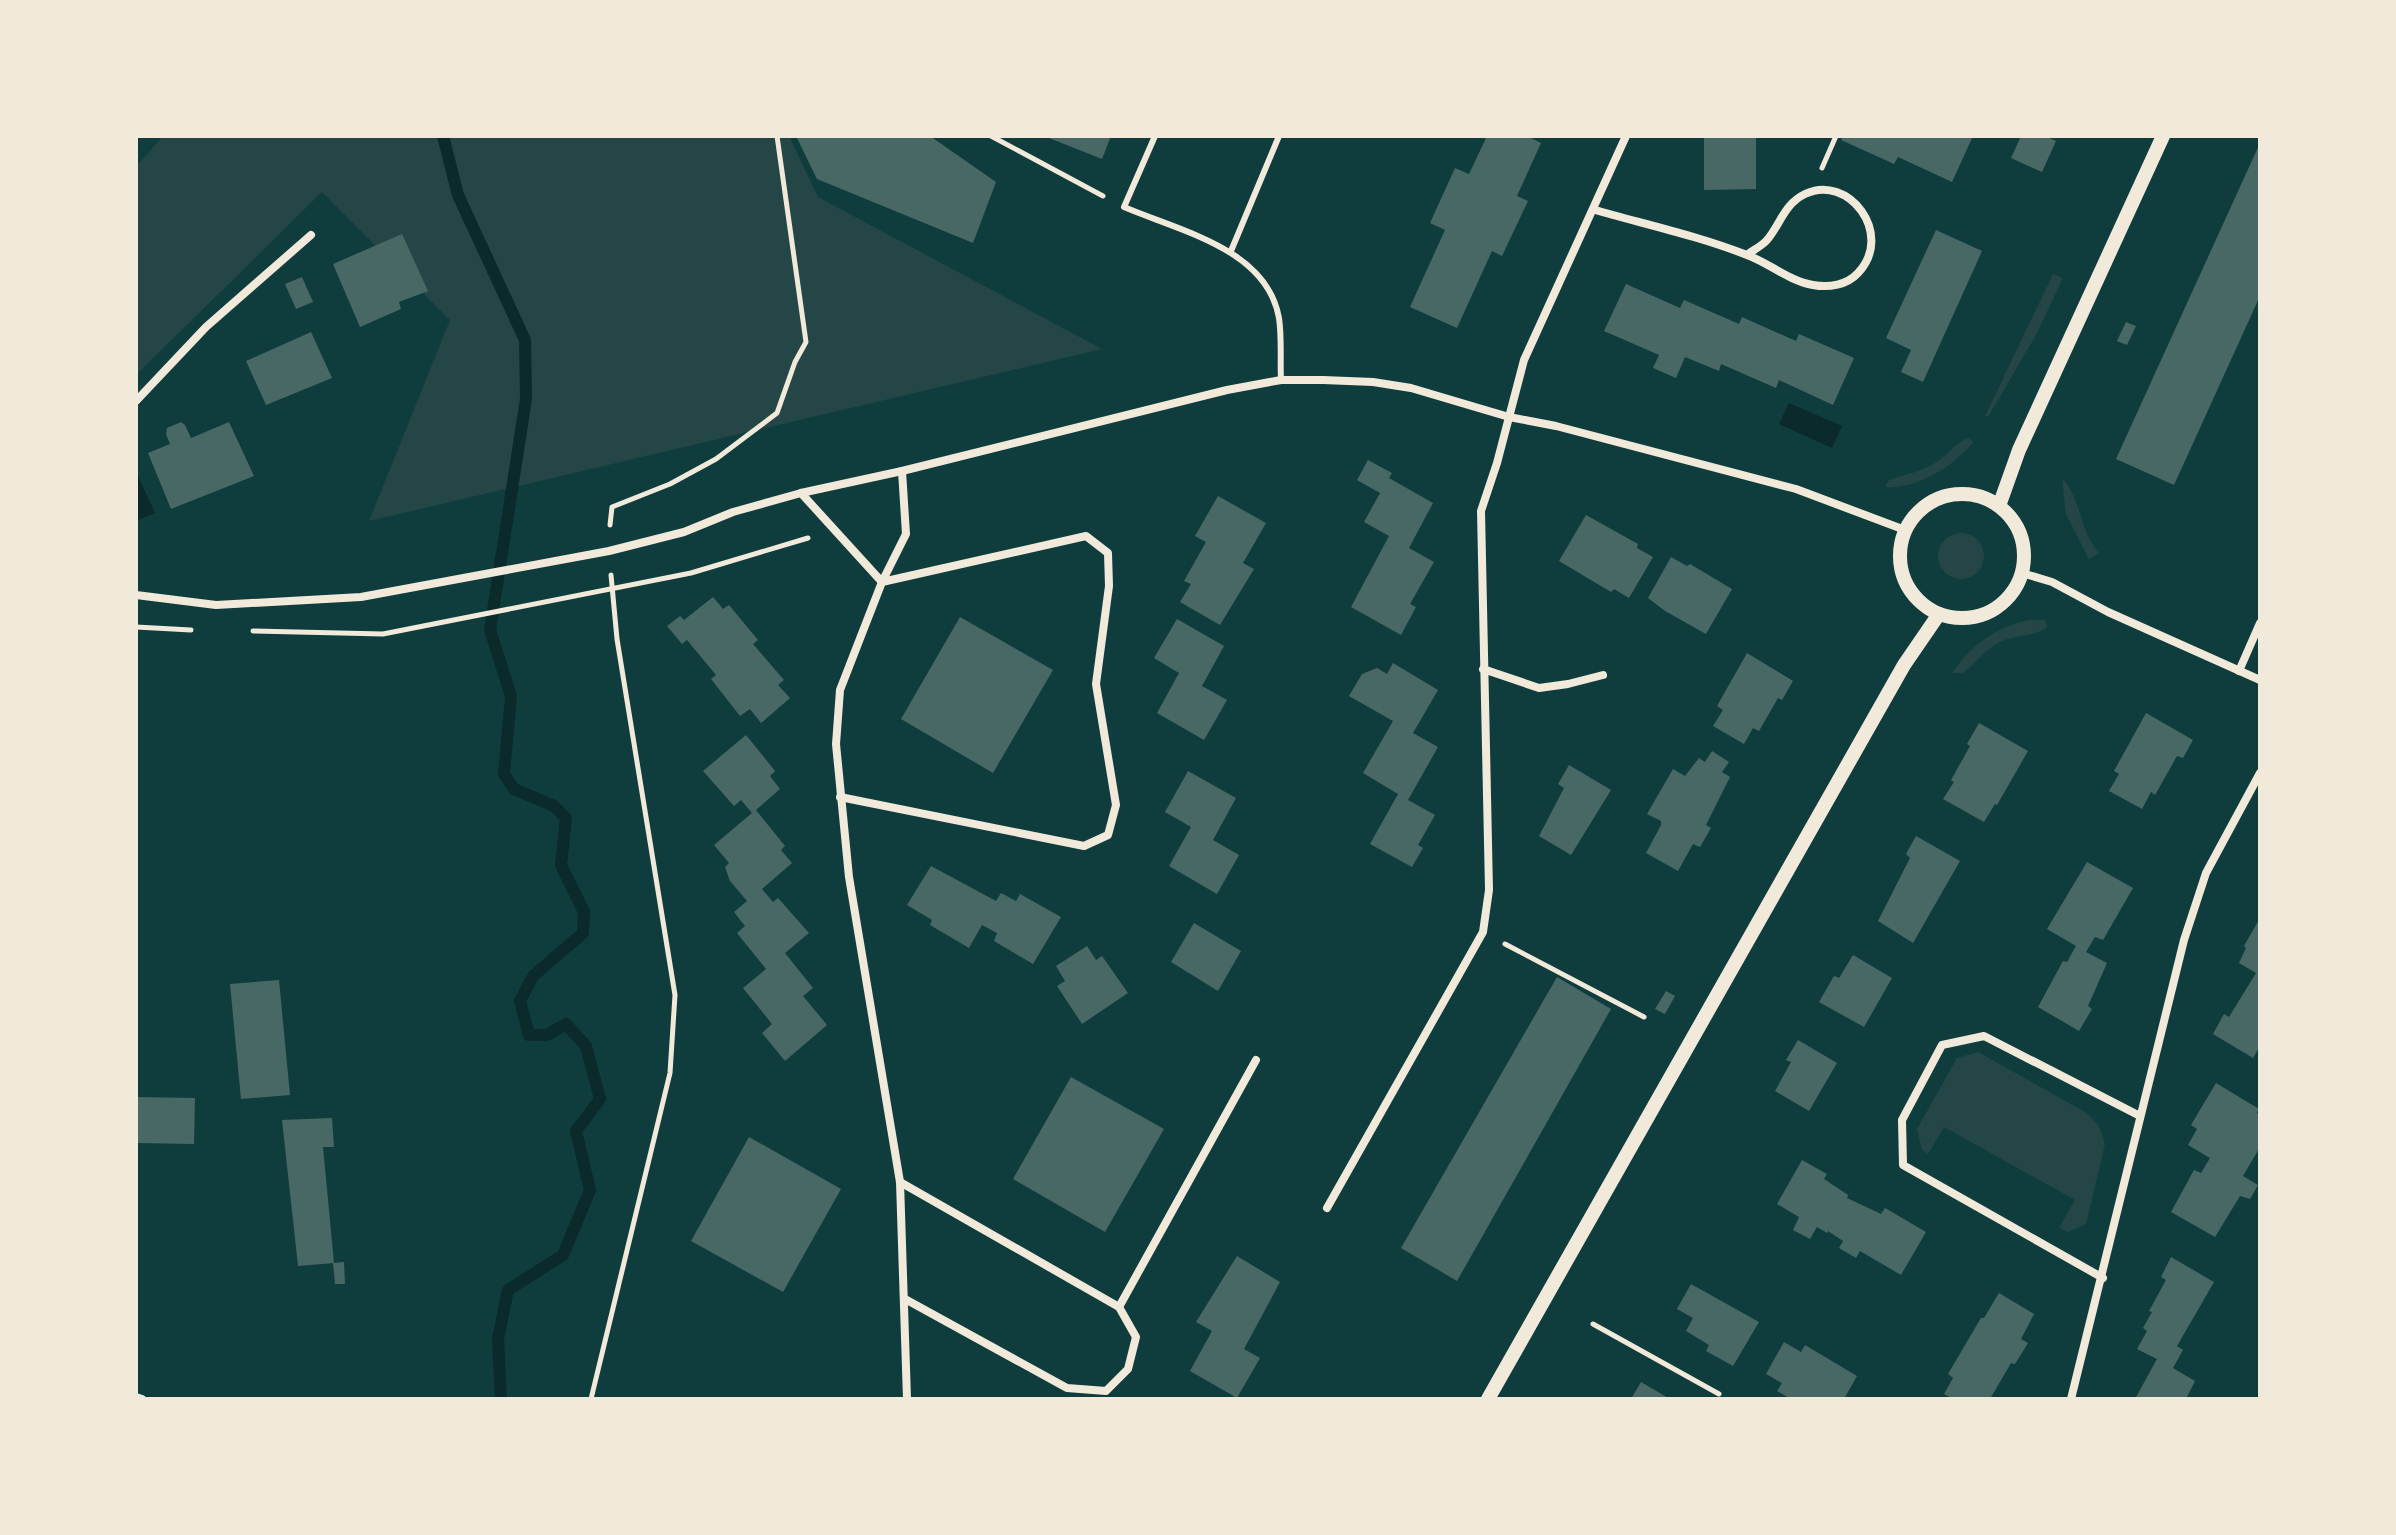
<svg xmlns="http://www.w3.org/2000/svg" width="2396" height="1535" font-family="'Open Sans',sans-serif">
  <rect width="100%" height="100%" fill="#0f3d3e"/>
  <g fill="#244646">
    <polygon points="163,136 789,136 818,197 1102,349 369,521 450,320 322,192 136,375 136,167"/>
    <polygon points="2053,274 2063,278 2036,335 1988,417 1985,416"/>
    <path d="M1969 438 1973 442C1953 467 1918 489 1885 487L1889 480C1906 474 1922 472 1938 461 1948 454 1957 442 1969 438Z"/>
    <path d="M2062 478C2082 499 2079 531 2099 553L2089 559 2066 514Z"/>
    <circle cx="1961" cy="556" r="23"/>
    <path d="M2028 620H2045L2047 627C2034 638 2013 634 1998 643 1984 650 1975 664 1963 673H1952C1971 645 1995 628 2028 620Z"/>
    <polygon points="1978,1052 2087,1113 2099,1126 2105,1144 2086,1224 2068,1232 2059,1228 2075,1200 1944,1127 1928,1154 1922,1150 1917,1129 1957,1058"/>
  </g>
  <g fill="#0a2a2b">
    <polygon points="1789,403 1842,426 1832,448 1779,424"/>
    <polygon points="136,472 155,513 136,521"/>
  </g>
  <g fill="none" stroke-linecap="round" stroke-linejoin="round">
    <polyline stroke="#0a2a2b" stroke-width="12" points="443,136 458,195 525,340 526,399 490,630 511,696 504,774 514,789 554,806 566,818 561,865 584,912 583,933 533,976 520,1001 529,1035 547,1035 566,1024 586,1046 600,1099 576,1131 590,1190 563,1255 508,1290 498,1339 501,1399"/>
  </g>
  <g fill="#486865">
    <polygon points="796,136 930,136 996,182 973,243 817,179"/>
    <polygon points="1044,136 1111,136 1102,159"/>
    <polygon points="1487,136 1527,136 1541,143 1517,196 1528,201 1502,256 1492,251 1457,328 1410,307 1445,230 1430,223 1455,168 1469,174"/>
    <polygon points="1704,136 1756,136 1756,189 1704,190"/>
    <polygon points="1843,136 1973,136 1952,182 1898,157 1894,164 1841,140"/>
    <polygon points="2021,136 2045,136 2056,141 2042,172 2011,158"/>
    <polygon points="2260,143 2260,296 2174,485 2116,459"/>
    <polygon points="1936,230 1982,251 1923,382 1901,372 1911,350 1886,338"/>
    <polygon points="402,234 428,291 399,302 401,309 360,327 333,264"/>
    <polygon points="302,277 313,302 296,309 285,284"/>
    <polygon points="1626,284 1680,308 1684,300 1739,324 1742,317 1796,341 1799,334 1854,358 1833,405 1779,380 1776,388 1721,364 1719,371 1685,357 1676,378 1653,368 1659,355 1604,331"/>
    <polygon points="2126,322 2136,326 2127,345 2117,341"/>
    <polygon points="311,332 332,378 266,405 246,361"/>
    <polygon points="181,422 185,425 191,438 229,422 254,476 171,509 148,453 170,444 166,434 167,428"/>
    <polygon points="1368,460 1392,473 1389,478 1433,503 1409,548 1434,562 1410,604 1416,607 1401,635 1351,607 1389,536 1364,522 1380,493 1357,480"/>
    <polygon points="1218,496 1266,523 1243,563 1254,569 1220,625 1180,602 1191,584 1184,581 1206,542 1195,536"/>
    <polygon points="1586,515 1638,544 1637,548 1653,557 1629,598 1614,589 1611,592 1559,561"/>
    <polygon points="1671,557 1687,566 1690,564 1732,589 1706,634 1665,611 1648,598"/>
    <polygon points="713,597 723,609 729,605 758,640 753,644 784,680 778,685 790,698 761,723 750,709 740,716 711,679 716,675 687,640 682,644 667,626 680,616 684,620"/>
    <polygon points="960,617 1053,670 993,773 901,719"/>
    <polygon points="1177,619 1224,646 1202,686 1227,700 1204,740 1157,713 1179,673 1154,658"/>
    <polygon points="1747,653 1793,681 1782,700 1778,698 1759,731 1753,728 1744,744 1713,726 1723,710 1717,706"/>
    <polygon points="1393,663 1438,690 1413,733 1438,747 1408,800 1435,815 1418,845 1423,848 1412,867 1370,844 1398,794 1363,773 1393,721 1349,696 1362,674 1377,668 1387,674"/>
    <polygon points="2146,713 2193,740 2183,758 2177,756 2155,795 2151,792 2142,809 2109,791 2119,774 2114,771"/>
    <polygon points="1979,723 2028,751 1997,805 1995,804 1984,822 1943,799 1954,782 1951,780 1970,746 1967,744"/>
    <polygon points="746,735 775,771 770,776 780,789 756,810 785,846 781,850 792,863 762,889 773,902 778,898 809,933 785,953 813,988 803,996 827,1025 785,1061 762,1033 772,1024 743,988 766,969 737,933 745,926 734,912 747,901 730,881 725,867 729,863 714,845 752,813 741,800 734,806 703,771"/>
    <polygon points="1712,751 1729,762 1722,772 1730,777 1706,825 1711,828 1700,847 1693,844 1678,871 1646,853 1661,825 1661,821 1647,814 1673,769 1685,776 1699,758 1705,762"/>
    <polygon points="1569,765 1611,790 1571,855 1539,836 1564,788 1558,784"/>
    <polygon points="1188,771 1236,798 1213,840 1239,855 1217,894 1169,866 1191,827 1165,812"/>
    <polygon points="1916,836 1960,861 1913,943 1878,921 1910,858 1906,854"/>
    <polygon points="2087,862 2133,888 2103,940 2095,937 2086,952 2107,963 2088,1006 2092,1009 2079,1031 2038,1007 2063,961 2067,962 2076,946 2047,929"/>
    <polygon points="931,866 996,901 1001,893 1016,901 1020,894 1061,917 1033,964 994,941 997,933 982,925 969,948 930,925 932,920 907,905"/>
    <polygon points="2260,918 2260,1046 2253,1058 2213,1034 2224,1014 2229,1017 2256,973 2239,963 2246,948 2244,946"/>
    <polygon points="1194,923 1241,951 1218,991 1171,962"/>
    <polygon points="1087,946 1096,960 1102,956 1128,993 1082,1024 1057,986 1065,981 1056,966"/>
    <polygon points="1853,955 1892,978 1864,1027 1819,1002 1834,976 1839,978"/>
    <polygon points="1557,977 1611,1009 1457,1281 1401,1248"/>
    <polygon points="279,980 290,1095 241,1099 230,984"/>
    <polygon points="1666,991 1675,996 1665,1014 1655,1009"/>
    <polygon points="1798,1040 1837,1063 1809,1111 1775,1091 1791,1062 1786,1060"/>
    <polygon points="1071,1077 1164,1129 1105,1232 1013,1179"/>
    <polygon points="2216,1083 2259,1109 2257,1113 2260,1115 2260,1147 2243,1176 2258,1185 2250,1199 2240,1196 2215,1237 2171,1212 2194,1170 2201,1173 2210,1158 2188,1145 2197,1129 2191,1125"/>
    <polygon points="136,1097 195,1098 194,1144 136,1143"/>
    <polygon points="332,1118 334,1147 323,1147 334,1263 298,1266 282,1120"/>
    <polygon points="749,1137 841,1189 783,1292 691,1241"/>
    <polygon points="1802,1160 1827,1174 1824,1179 1848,1195 1847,1198 1881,1214 1885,1208 1926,1232 1901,1275 1860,1251 1856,1258 1839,1248 1843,1241 1828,1231 1827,1233 1817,1227 1810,1239 1793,1230 1799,1217 1777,1204"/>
    <polygon points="1237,1256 1280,1282 1244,1349 1260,1358 1237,1398 1190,1371 1212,1331 1196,1322"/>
    <polygon points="2171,1257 2214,1282 2177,1346 2183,1350 2173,1368 2195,1381 2186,1399 2135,1399 2157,1359 2137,1349 2147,1331 2143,1328 2152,1312 2149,1311 2166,1280 2161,1277"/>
    <polygon points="344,1262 345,1284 335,1284 333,1263"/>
    <polygon points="1691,1284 1759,1322 1733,1366 1706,1351 1709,1345 1686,1331 1693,1318 1677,1309"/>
    <polygon points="1999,1293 2034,1314 2021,1339 2028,1343 2015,1364 2011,1363 1990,1399 1985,1397 1983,1399 1953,1399 1944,1394 1953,1378 1948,1374 1981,1318 1984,1318"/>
    <polygon points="1784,1342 1801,1352 1805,1345 1857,1376 1844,1399 1791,1399 1777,1391 1782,1383 1766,1374"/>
    <polygon points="1641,1382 1670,1399 1631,1399"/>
  </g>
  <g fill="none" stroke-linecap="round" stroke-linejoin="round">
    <g stroke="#f1e9da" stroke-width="5">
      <polyline points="991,136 1103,196"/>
      <polyline points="1822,168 1836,136"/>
      <polyline points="610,525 612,507 670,484 716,459 777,413 795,362 806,342 777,136"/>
      <polyline points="136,627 191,630"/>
      <polyline points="253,631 383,634 691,573 808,538"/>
      <polyline points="1505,944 1644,1017"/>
      <polyline points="1593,1324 1719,1394"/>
      <polyline points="591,1399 670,1073 675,995 617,639 611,575"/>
    </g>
    <g stroke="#f1e9da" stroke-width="6">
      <path d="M1155 136 1124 207C1180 231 1267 249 1279 318 1282 338 1280 360 1281 380"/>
      <polyline points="1231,251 1279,136"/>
    </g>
    <g stroke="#f1e9da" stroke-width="8">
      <path d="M1595 210C1644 224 1699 236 1747 255 1769 263 1789 281 1813 285 1829 288 1847 285 1858 273 1895 234 1848 173 1805 194 1784 204 1780 225 1767 240 1762 246 1753 250 1747 255"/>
      <polyline points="136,401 206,327 311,235"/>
      <polyline points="902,471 906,534 882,582 840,690 836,744 849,877 900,1182 907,1399"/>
      <polyline points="801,493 882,582"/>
      <polyline points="2022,573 2052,582 2108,612 2260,680"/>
      <polyline points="136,595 216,605 361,597 609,551 684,532 733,512 801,493 902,471 1227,390 1281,380 1323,380 1373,382 1411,388 1509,417 1556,426 1796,489 1905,530"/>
      <polyline points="1483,669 1539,688 1568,684 1603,675"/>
      <polyline points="2239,671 2260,623"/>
      <polyline points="840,797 1084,846 1108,835 1116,805 1096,684 1109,586 1108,553 1086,536 882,582"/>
      <polyline points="900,1182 1119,1307 1136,1337 1128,1369 1106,1391 1067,1388 905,1299"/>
      <polyline points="1327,1208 1483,932 1489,890 1481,511 1497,463 1524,360 1626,136"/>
      <polyline points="2103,1278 1903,1165 1902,1120 1942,1045 1984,1036 2140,1116"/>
      <polyline points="1119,1307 1256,1060"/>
      <polyline points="136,1397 142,1399"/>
      <polyline points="2071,1399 2184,940 2206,873 2260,773"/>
    </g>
    <g stroke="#f1e9da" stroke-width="14">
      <circle cx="1962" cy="556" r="62"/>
      <polyline points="1999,506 2019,450 2163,136"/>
      <polyline points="1488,1399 1904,665 1939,614"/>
    </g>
  </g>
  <rect width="2396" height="1535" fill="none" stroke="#f1e9da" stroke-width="276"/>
</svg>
